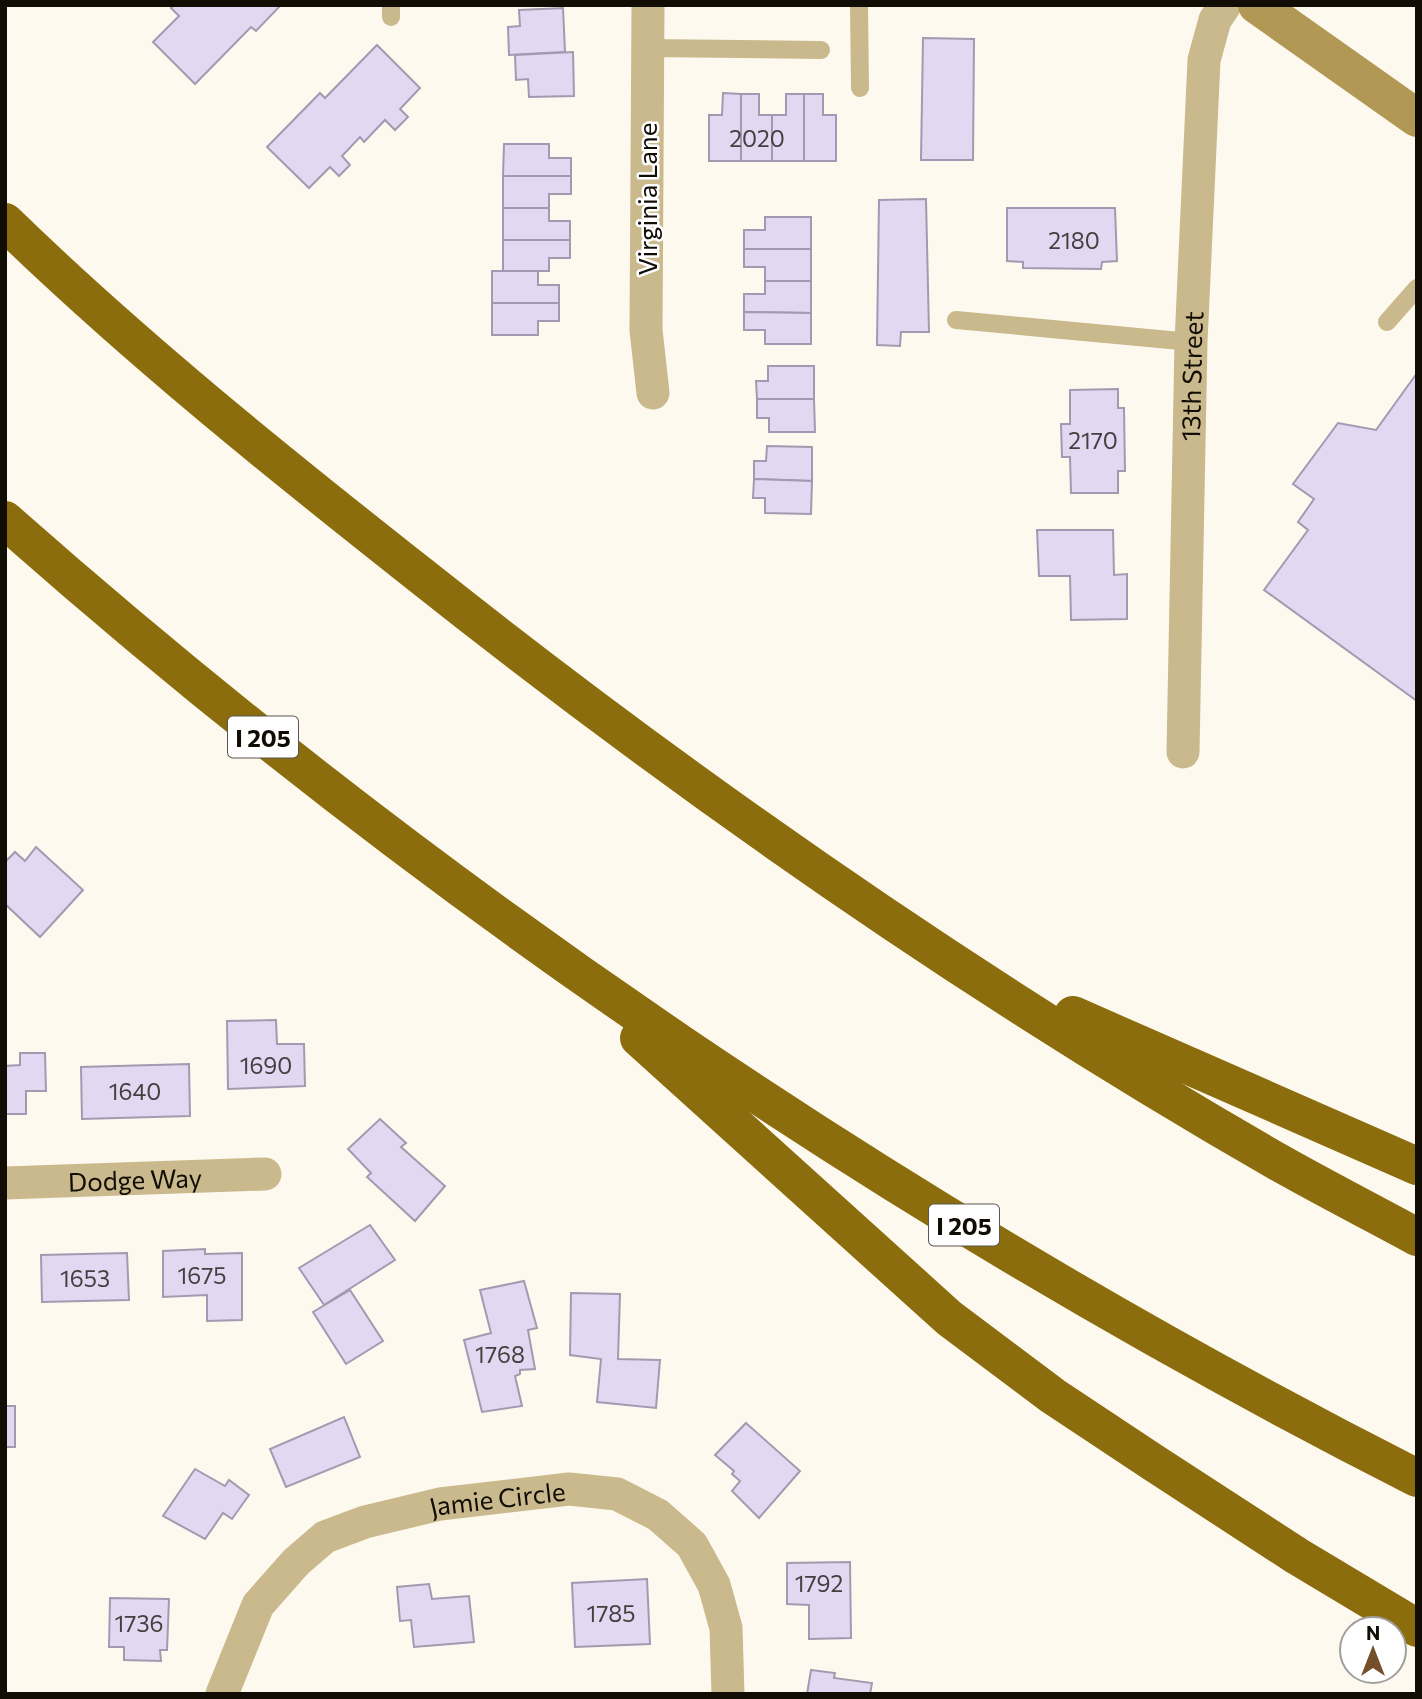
<svg xmlns="http://www.w3.org/2000/svg" width="1422" height="1699" font-family="Commissioner,sans-serif">
  <rect width="100%" height="100%" fill="#fef9ef"/>
  <g fill="#e2d8f1" stroke="#a399b0" stroke-width="2">
    <polygon points="174,5 281,5 256,31 251,27 195,84 153,42 179,16 171,8"/>
    <polygon points="563,8 565,52 509,55 508,27 520,26 519,10"/>
    <polygon points="923,38 974,39 973,160 921,160"/>
    <polygon points="377,45 420,88 400,109 408,117 395,130 385,120 364,142 360,137 342,156 350,165 339,176 330,167 309,188 267,147 320,93 325,98"/>
    <polygon points="573,52 574,96 529,97 528,79 516,80 515,55"/>
    <polygon points="723,93 741,94 741,161 709,161 709,115 722,115"/>
    <polygon points="741,94 759,94 759,115 772,115 772,161 741,161"/>
    <polygon points="786,94 804,94 804,161 772,161 772,115 786,115"/>
    <polygon points="804,94 823,94 823,115 836,115 836,161 804,161"/>
    <polygon points="504,144 549,144 549,158 571,158 571,176 503,176"/>
    <polygon points="503,176 571,176 571,194 549,194 549,208 503,208"/>
    <polygon points="926,199 929,332 901,332 900,346 877,345 879,200"/>
    <polygon points="503,208 549,208 549,221 570,221 570,240 503,240"/>
    <polygon points="1007,208 1115,208 1117,261 1102,262 1101,269 1023,268 1023,262 1007,261"/>
    <polygon points="765,217 811,217 811,249 744,249 744,230 765,230"/>
    <polygon points="503,240 570,240 570,258 549,258 549,271 503,271"/>
    <polygon points="744,249 811,249 811,281 765,281 765,267 744,267"/>
    <polygon points="492,271 538,271 538,285 559,285 559,303 492,303"/>
    <polygon points="765,281 811,281 811,313 744,312 744,294 765,294"/>
    <polygon points="492,303 559,303 559,321 538,321 538,335 492,335"/>
    <polygon points="744,312 811,313 811,344 765,344 765,330 744,330"/>
    <polygon points="768,366 814,366 814,399 757,399 756,381 768,381"/>
    <polygon points="1417,373 1417,701 1264,590 1308,530 1298,522 1314,499 1293,484 1338,423 1376,430"/>
    <polygon points="1118,389 1118,408 1124,408 1125,471 1118,471 1118,493 1071,493 1070,457 1062,457 1061,424 1070,424 1070,390"/>
    <polygon points="757,399 814,399 815,432 769,432 769,418 757,418"/>
    <polygon points="767,446 812,447 812,481 754,479 754,461 766,461"/>
    <polygon points="754,479 812,481 811,514 765,513 765,498 753,498"/>
    <polygon points="1037,530 1113,530 1114,575 1127,574 1127,619 1071,620 1070,576 1039,576"/>
    <polygon points="36,847 83,890 40,937 5,904 5,862 15,852 25,861"/>
    <polygon points="276,1020 277,1044 304,1044 305,1086 228,1089 227,1021"/>
    <polygon points="20,1053 45,1053 46,1091 26,1091 26,1114 5,1114 5,1066 20,1065"/>
    <polygon points="189,1064 190,1116 82,1119 81,1067"/>
    <polygon points="380,1119 406,1143 401,1147 445,1186 415,1221 367,1177 371,1173 348,1149"/>
    <polygon points="370,1225 395,1260 324,1305 299,1268"/>
    <polygon points="205,1249 205,1254 242,1253 242,1320 207,1321 207,1295 163,1297 163,1251"/>
    <polygon points="127,1253 129,1300 42,1302 41,1255"/>
    <polygon points="524,1281 537,1328 528,1330 535,1369 520,1370 520,1374 515,1376 522,1406 482,1412 464,1340 491,1333 480,1290"/>
    <polygon points="350,1290 383,1341 346,1364 313,1312"/>
    <polygon points="571,1293 620,1294 618,1359 660,1360 656,1408 597,1402 601,1359 570,1355"/>
    <rect x="5" y="1406" width="10" height="41"/>
    <polygon points="344,1417 360,1457 286,1487 270,1449"/>
    <polygon points="746,1423 800,1471 759,1518 732,1491 740,1481 732,1474 734,1471 715,1455"/>
    <polygon points="195,1469 225,1486 229,1480 249,1495 232,1519 223,1513 205,1539 163,1516"/>
    <polygon points="850,1562 851,1638 809,1639 809,1605 787,1604 787,1563"/>
    <polygon points="647,1579 650,1644 575,1647 572,1583"/>
    <polygon points="429,1584 432,1599 469,1596 474,1642 414,1647 411,1620 400,1621 397,1587"/>
    <polygon points="110,1598 169,1599 167,1650 160,1650 161,1661 124,1660 124,1647 109,1647"/>
    <polygon points="811,1670 835,1673 834,1678 872,1683 870,1694 807,1694"/>
  </g>
  <g fill="none" stroke-linecap="round" stroke-linejoin="round">
    <g stroke="#c9b98d" stroke-width="18">
      <polyline points="859,5 860,88"/>
      <polyline points="391,17 391,5"/>
      <polyline points="647,48 821,50"/>
      <polyline points="956,320 1191,342"/>
      <polyline points="1387,322 1417,288"/>
    </g>
    <g stroke="#c9b98d" stroke-width="33">
      <polyline points="648,5 646,330 653,393"/>
      <path id="s1" d="M1183 752 1191 342 1204 60 1215 20 1225 5"/>
      <path id="s2" d="M5 1183 265 1174"/>
      <path id="s3" d="M222 1694 258 1605 296 1562 325 1537 365 1522 440 1504 569 1489 617 1494 658 1515 692 1545 714 1585 726 1628 728 1694"/>
    </g>
    <polyline stroke="#b19855" stroke-width="38" points="1257,5 1417,118"/>
    <g stroke="#8b6d0d" stroke-width="38">
      <path d="M5 222C135 348 277 462 419 574 691 790 977 989 1278 1162 1324 1188 1371 1212 1417 1237"/>
      <path d="M5 520C430 896 911 1221 1417 1478"/>
      <polyline points="1073,1015 1417,1166"/>
      <polyline points="639,1038 949,1318 1053,1396 1154,1463 1297,1556 1417,1628"/>
    </g>
  </g>
  <g text-anchor="middle" dominant-baseline="central" stroke-width="5" stroke-linejoin="round" paint-order="stroke">
    <g font-size="23" fill="#454040">
      <text x="757" y="138">2020</text>
      <text x="1074" y="240">2180</text>
      <text x="1093" y="440">2170</text>
      <text x="266" y="1065">1690</text>
      <text x="135" y="1091">1640</text>
      <text x="202" y="1275">1675</text>
      <text x="85" y="1278">1653</text>
      <text x="500" y="1354">1768</text>
      <text x="819" y="1583">1792</text>
      <text x="611" y="1613">1785</text>
      <text x="139" y="1623">1736</text>
    </g>
    <g fill="#fff" stroke="#585650" stroke-width="2">
      <rect x="228" y="716.5" width="70" height="41" rx="5"/>
      <rect x="929" y="1204.5" width="70" height="41" rx="5"/>
    </g>
    <g font-size="24" font-weight="bold" fill="#110d05">
      <text x="263" y="737">I 205</text>
      <text x="964" y="1225">I 205</text>
    </g>
    <g font-size="26" fill="#110d05" stroke="#fff">
      <text transform="translate(646 199) rotate(-90)">Virginia Lane</text>
      <text stroke="none"><textPath href="#s1" startOffset="376">13th Street</textPath></text>
      <text stroke="none"><textPath href="#s2" startOffset="130">Dodge Way</textPath></text>
      <text stroke="none"><textPath href="#s3" startOffset="369">Jamie Circle</textPath></text>
    </g>
  </g>
  <rect width="1422" height="1699" fill="none" stroke="#110d05" stroke-width="14"/>
  <g transform="translate(1373 1650)"><circle r="33" fill="#ffffff" stroke="#a09e9b" stroke-width="2"/>
  <path d="M0-5L12 26L0 18L-12 26Z" fill="#744f2a"/>
  <text y="-10" font-size="19" font-weight="bold" text-anchor="middle" fill="#110d05">N</text>
  </g>
</svg>
